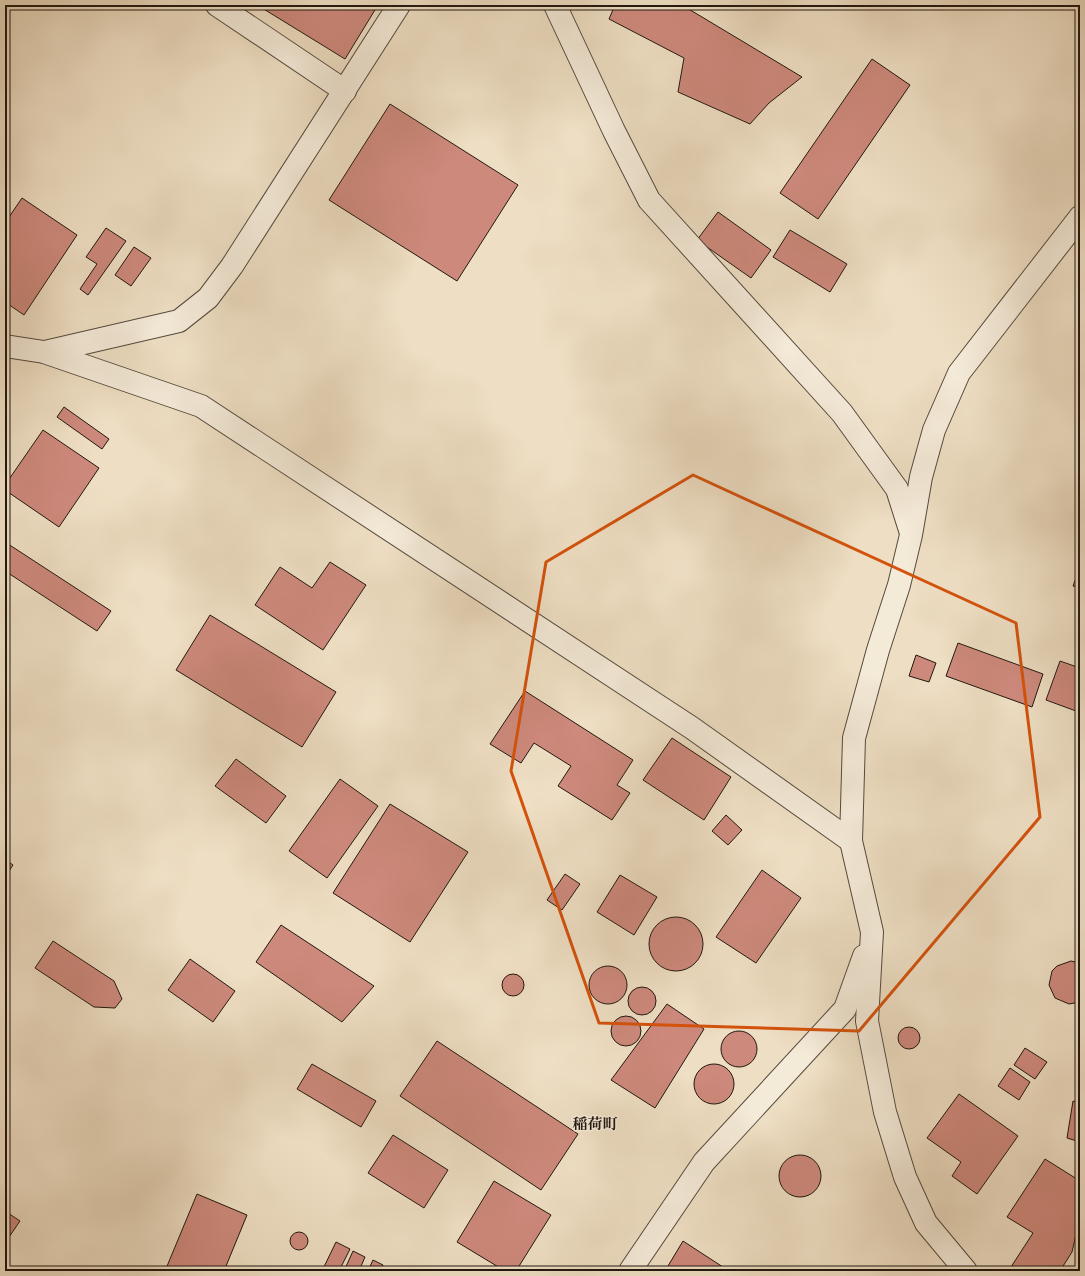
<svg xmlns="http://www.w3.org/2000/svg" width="1085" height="1276" font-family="'Libre Caslon Text','Noto Serif JP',serif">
  <rect width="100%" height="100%" fill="#eedec3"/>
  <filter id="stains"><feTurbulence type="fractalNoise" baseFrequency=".005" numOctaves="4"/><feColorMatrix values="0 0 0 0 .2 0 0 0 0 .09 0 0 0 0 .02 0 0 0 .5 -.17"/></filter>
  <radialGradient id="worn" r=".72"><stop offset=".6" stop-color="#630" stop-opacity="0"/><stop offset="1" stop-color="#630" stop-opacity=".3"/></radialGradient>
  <g fill="#cd897c" stroke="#211810">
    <polygon points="264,5 378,5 345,59 262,8"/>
    <polygon points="615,5 682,5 802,77 769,103 750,124 678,92 684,58 609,19"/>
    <polygon points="872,59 910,85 818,219 780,193"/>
    <polygon points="390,104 518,185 457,281 329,200"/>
    <polygon points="22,198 77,235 24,315 5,302 5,223"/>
    <polygon points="718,212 771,250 751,278 697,240"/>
    <polygon points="106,228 126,241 88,295 80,289 97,264 86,257"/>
    <polygon points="790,230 847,264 830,292 773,257"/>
    <polygon points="134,247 151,258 131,286 115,275"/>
    <polygon points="64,407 109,439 102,449 57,417"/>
    <polygon points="43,430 99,468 59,527 5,490 5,485"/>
    <polygon points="5,542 111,611 97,631 5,571"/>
    <polygon points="330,562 366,585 323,650 255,605 280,567 312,588"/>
    <polygon points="1080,567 1080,588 1073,586"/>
    <polygon points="210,615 336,692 302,747 176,670"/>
    <polygon points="958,643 1043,674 1032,707 946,676"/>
    <polygon points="916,655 936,663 929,682 909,676"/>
    <polygon points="1060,661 1080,668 1080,701 1076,711 1046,700"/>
    <polygon points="525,691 633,760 617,785 630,793 612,820 558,786 571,766 534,743 521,763 490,744"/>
    <polygon points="672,738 731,777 704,820 643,780"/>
    <polygon points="236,759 286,796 266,823 215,786"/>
    <polygon points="340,779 378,806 327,878 289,851"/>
    <polygon points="390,804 468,852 410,942 333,893"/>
    <polygon points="726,815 742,830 728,845 712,831"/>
    <polygon points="5,859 13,865 5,877"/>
    <polygon points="762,870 801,898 756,963 716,937"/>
    <polygon points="565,874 580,884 562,910 547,900"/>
    <polygon points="620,875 657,897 634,935 597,912"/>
    <circle cx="676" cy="944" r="27"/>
    <polygon points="281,925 374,986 342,1022 256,962"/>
    <polygon points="53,941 114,981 122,999 115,1008 94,1007 35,968"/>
    <polygon points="190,959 235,991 213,1022 168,990"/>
    <polygon points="1071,961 1080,963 1080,1002 1069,1004 1055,998 1049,985 1052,971 1057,966"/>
    <circle cx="608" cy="985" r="19"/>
    <circle cx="513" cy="985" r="11"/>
    <circle cx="642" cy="1001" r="14"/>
    <polygon points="667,1004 704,1029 655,1108 611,1080"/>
    <circle cx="626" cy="1031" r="15"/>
    <circle cx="909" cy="1038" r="11"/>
    <circle cx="739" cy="1049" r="18"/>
    <polygon points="437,1041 578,1134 541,1190 400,1096"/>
    <polygon points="1025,1048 1047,1062 1035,1079 1014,1065"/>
    <polygon points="312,1064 376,1101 361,1127 297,1089"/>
    <circle cx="714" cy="1084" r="20"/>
    <polygon points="1010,1068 1030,1082 1019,1100 998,1086"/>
    <polygon points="959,1094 1018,1136 977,1194 952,1176 961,1162 927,1138"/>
    <polygon points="1073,1101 1080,1103 1080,1142 1067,1138"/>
    <polygon points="393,1135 448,1170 424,1208 368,1173"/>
    <circle cx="800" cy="1176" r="21"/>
    <polygon points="1045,1159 1080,1181 1080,1217 1072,1252 1060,1271 1017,1271 1011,1267 1033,1233 1007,1217"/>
    <polygon points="494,1181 551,1215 516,1271 505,1271 457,1242"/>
    <polygon points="197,1194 247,1215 224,1271 165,1271"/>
    <polygon points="5,1211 20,1221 5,1243"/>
    <circle cx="299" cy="1241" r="9"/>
    <polygon points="683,1241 729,1271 665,1271"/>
    <polygon points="336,1242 350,1249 339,1271 322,1271"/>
    <polygon points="353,1251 365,1257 359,1271 344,1271"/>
    <polygon points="373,1260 383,1265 381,1271 368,1271"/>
  </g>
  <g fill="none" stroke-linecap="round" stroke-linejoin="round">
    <g stroke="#544a3d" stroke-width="24">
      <g id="minor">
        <polyline points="217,5 345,91"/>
        <polyline points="555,5 614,131 649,200 842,413 897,489 910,530"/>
        <polyline points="5,346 44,352 201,406 692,728 851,841"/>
        <polyline points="45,352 179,321 208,298 232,266 399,5"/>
        <polyline points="630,1271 704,1162 845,1009 864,956"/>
        <polyline points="966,1271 926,1223 905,1177 885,1112 867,1021 872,932 851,841 854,738 878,650 899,585 911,535 921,477 934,430 959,373 1080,217"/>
      </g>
    </g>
    <use href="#minor" stroke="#f4ead8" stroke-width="22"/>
  </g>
  <path fill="none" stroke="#d4520c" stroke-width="3" stroke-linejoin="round" d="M693 475 1016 623 1040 817 859 1031 599 1023 511 771 546 562Z"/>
  <g text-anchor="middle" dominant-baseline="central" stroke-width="3" stroke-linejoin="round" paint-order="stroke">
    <g font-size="15" font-weight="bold" fill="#211810" stroke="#f4ead8">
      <text x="595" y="1123">稲荷町</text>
    </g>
  </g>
  <rect width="1085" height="1276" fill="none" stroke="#eedec3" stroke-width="20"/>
  <rect x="6" y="6" width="1073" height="1264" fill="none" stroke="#211810" stroke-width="2"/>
  <rect x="10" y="10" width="1065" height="1256" fill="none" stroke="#211810"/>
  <rect width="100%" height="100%" filter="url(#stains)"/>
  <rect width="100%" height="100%" fill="url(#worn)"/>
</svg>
